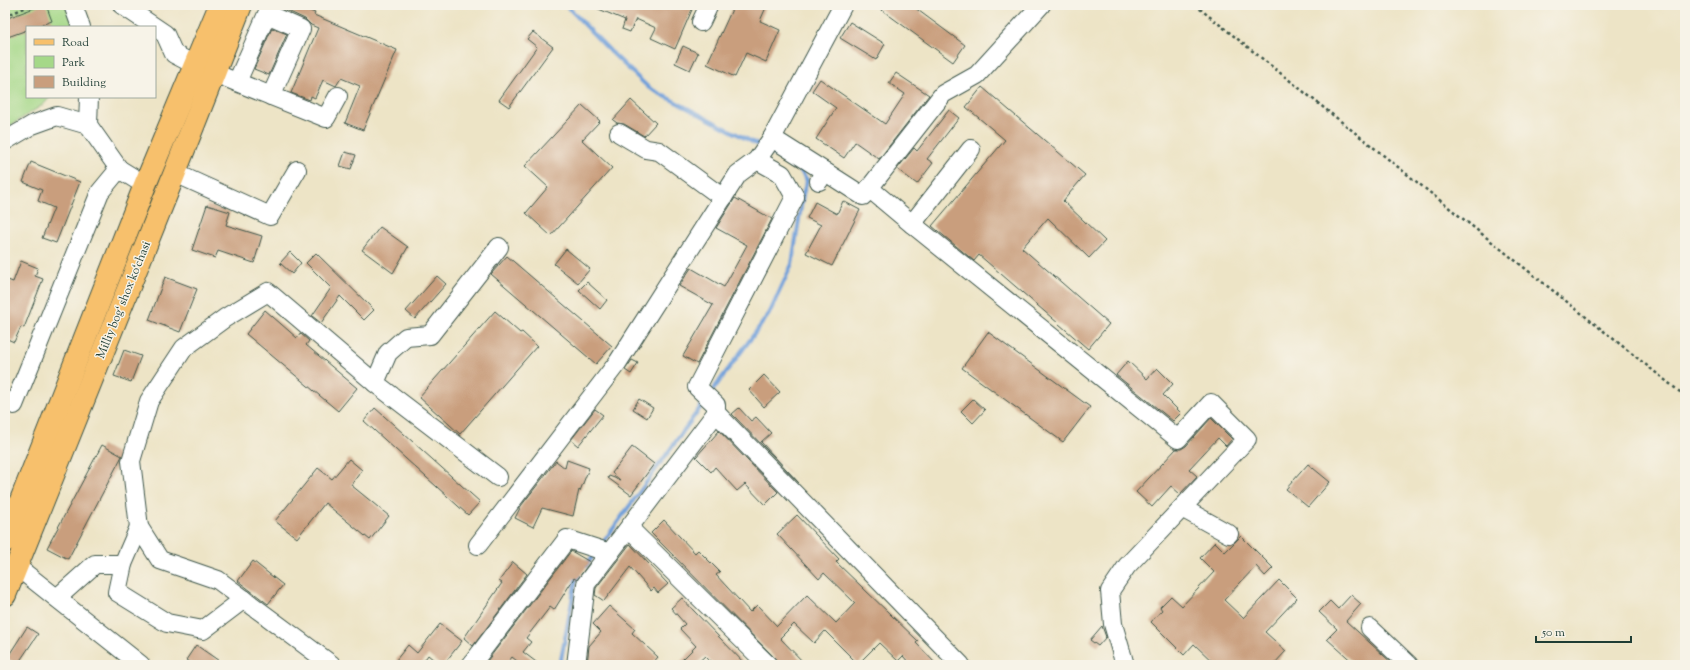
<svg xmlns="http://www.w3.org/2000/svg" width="1690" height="670" font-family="'Sorts Mill Goudy',serif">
  <rect width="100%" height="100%" fill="#f7f3e8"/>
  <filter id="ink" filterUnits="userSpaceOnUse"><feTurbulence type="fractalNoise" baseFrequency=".025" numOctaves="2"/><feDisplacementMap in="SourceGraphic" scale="8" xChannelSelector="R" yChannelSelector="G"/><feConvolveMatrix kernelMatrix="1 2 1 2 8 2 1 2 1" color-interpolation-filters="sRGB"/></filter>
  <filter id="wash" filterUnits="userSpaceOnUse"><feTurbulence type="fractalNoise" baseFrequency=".012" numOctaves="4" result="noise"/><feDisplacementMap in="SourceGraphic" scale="16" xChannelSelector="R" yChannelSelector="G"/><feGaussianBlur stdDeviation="0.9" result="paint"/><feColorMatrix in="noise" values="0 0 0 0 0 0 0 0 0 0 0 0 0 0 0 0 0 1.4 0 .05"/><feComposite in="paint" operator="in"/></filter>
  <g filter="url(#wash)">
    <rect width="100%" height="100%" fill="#ede4c6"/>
    <polygon fill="#a5d888" stroke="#628a5e" points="5,5 66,5 75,27 27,27 27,97 50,97 44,104 5,129"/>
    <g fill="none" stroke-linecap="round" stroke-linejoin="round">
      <g stroke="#71a0da" stroke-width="4">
        <polyline points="566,5 610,51 649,88 760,146"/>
        <polyline points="710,394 769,314 792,264 803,194 807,180 798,167 768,151"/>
        <polyline points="602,544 705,401"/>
        <polyline points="586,566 595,553"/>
        <polyline points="560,665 576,580 579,576"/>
      </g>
    </g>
    <g id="blocks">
      <g fill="#c99e7d">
        <polygon points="42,5 46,5 52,21 36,27 27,27 27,30 5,38 5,19"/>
        <polygon points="275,5 294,5 315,13 314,15 397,50 363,130 345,123 360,86 341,78 336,86 323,80 315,98 311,96 310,100 291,93 318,28 311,25 305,19"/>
        <polygon points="589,5 694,5 675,49 651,38 656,28 636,19 630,32 622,29 625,20"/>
        <polygon points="734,5 767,5 760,21 780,30 766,62 746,53 735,77 707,64"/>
        <polygon points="875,5 911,5 965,45 953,62"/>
        <polygon points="850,22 885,44 876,60 840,38"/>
        <polygon points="272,28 287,34 269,75 254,69"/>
        <polygon points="533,32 553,47 509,107 499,100 537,47 527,39"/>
        <polygon points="683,46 698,53 690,70 675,63"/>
        <polygon points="896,73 929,95 879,159 855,142 844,158 816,139 836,108 812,91 820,79 885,124 905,94 889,83"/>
        <polygon points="982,87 1085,175 1063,201 1105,241 1089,258 1048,218 1022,248 1109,324 1088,349 979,255 974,261 932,226 1005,140 966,107"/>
        <polygon points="631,100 656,123 644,136 624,124 617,123 613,120"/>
        <polygon points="582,105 600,121 582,140 612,168 551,236 526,213 548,187 525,166"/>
        <polygon points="949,110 959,118 927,159 933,163 917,184 897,169 914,148 917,151"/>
        <polygon points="345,152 356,155 351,169 340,166"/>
        <polygon points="31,162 80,182 56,243 42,238 54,208 38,201 42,190 23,182"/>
        <polygon points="735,198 772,219 697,364 683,356 713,305 679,286 691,268 724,287 747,245 716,228"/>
        <polygon points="843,201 860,210 832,266 806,253 821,225 807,218 815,202 837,214"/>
        <polygon points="207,205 230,212 226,225 262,236 254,263 218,251 215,258 192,250"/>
        <polygon points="380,227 408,247 393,273 362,250"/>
        <polygon points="566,249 590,269 578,283 554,264"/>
        <polygon points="290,252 301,263 292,274 280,263"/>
        <polygon points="316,253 374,310 364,320 340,296 321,323 312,316 331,288 306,263"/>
        <polygon points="507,256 612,346 596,364 491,274"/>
        <polygon points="21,261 38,268 35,276 43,279 24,328 21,327 14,342 5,338 5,279 13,282"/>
        <polygon points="437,276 446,284 415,319 406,311"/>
        <polygon points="165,277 197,289 180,332 149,320"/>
        <polygon points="587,282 607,300 600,309 579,290"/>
        <polygon points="265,310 297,338 300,333 309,341 306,345 357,388 338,411 246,334"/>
        <polygon points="495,311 520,333 522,332 537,346 460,434 419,397"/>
        <polygon points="988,332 1090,407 1063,442 962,368"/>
        <polygon points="124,350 141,356 131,382 114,376"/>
        <polygon points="632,360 638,363 631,374 625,370"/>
        <polygon points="1128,361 1147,379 1157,368 1173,384 1163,395 1181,413 1173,421 1116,375"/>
        <polygon points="764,375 780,392 764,407 749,390"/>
        <polygon points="639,399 653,408 647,418 633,409"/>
        <polygon points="973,399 985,410 973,423 961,411"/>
        <polygon points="375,408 480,502 468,515 364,421"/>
        <polygon points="739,408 751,421 756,417 771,433 761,442 799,483 732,414"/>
        <polygon points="595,409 603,415 578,446 571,440"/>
        <polygon points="1211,418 1232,439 1226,446 1218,438 1189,469 1197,476 1180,494 1171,486 1152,507 1136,492 1176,449 1181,449 1186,446"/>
        <polygon points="719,431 778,492 765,505 745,484 737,491 715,467 711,472 696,457"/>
        <polygon points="102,445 122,456 68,559 47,548"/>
        <polygon points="632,447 654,464 631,495 608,478 609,476 620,480 612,473"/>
        <polygon points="349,459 362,470 351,485 389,516 370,540 325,503 297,538 275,521 318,468 332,479"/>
        <polygon points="567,460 589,468 580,491 579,490 573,516 542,508 533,527 515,518 521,506 556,461 565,468"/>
        <polygon points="1308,464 1330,482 1308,507 1286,489"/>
        <polygon points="797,515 839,559 836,562 918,641 916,643 937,665 911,665 903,656 898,661 879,643 858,664 825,631 814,643 794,624 780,638 806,665 778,665 775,658 651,533 664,520 695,553 698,550 720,572 716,575 750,612 757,605 777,626 807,595 836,623 855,603 824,573 819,579 777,534"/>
        <polygon points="1241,536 1273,568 1265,576 1256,566 1224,600 1243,618 1279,580 1297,598 1265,632 1286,651 1273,665 1216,665 1194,644 1184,655 1151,622 1162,610 1160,607 1171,596 1182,606 1214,572 1200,558 1215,542 1225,552"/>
        <polygon points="630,544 668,584 658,593 654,588 651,591 630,567 604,601 595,595 596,588"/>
        <polygon points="571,551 590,562 577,580 574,578 554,610 550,607 526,638 531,642 523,652 540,665 522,665 512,657 506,665 484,665"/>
        <polygon points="253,561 283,585 268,604 238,581"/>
        <polygon points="513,562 527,574 473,646 464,638 502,583 499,581"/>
        <polygon points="1351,595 1361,604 1346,621 1394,665 1356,665 1327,639 1337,629 1319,612 1330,601 1338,609"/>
        <polygon points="682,598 694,611 746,665 714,665 705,656 695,665 677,665 696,646 680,629 685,624 671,608"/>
        <polygon points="609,606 635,629 632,633 658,657 651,665 587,665 589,646 601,632 593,624"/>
        <polygon points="440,624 462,641 443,665 440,665 428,655 421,665 403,665 396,660 408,645 417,653"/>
        <polygon points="1102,626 1106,637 1098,646 1090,640"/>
        <polygon points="27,627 38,634 17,665 7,658"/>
        <polygon points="196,645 225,665 193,665 186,660"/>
      </g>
    </g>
  </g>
  <g filter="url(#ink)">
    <use href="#blocks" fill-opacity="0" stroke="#3e564a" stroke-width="1"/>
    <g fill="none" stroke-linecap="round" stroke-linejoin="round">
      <g stroke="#3e564a" stroke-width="20">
        <g id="minor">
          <polyline points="73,5 81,27"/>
          <polyline points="122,5 165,34 174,54 195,65"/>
          <polyline points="701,22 709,5"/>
          <polyline points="214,73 326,118 338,96"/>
          <polyline points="237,82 267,14 301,29 271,96"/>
          <polyline points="619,133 646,149 659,151 723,198"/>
          <polyline points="5,141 32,125 57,116 88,125"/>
          <polyline points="971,149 912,224 1178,439 1211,403 1247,439 1127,566 1110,591 1113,624 1125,665"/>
          <polyline points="119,169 145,185"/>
          <polyline points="824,171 863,196 943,94 977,75 1041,5"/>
          <polyline points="175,173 270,216 297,170"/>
          <polyline points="819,181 824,171 772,138 843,5"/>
          <polyline points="869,188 912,224"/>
          <polyline points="14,405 100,192 119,169 88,125 89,97"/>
          <polyline points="716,413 961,665"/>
          <polyline points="498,477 375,383 388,353 406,337 430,335 499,247"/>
          <polyline points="1182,508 1229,534"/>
          <polyline points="139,527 123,564 117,592 167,623 203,630 244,599"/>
          <polyline points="629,528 768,665"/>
          <polyline points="478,545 618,362 738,174 757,160 772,138"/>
          <polyline points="16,566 141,665"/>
          <polyline points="57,598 95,564 123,564"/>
          <polyline points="1370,628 1409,665"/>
          <polyline points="332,665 218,580 160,560 139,527 131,461 149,401 184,348 225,318 268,292 375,383"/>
          <polyline points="471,665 567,539 610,553"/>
          <polyline points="576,665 586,584 716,413 716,405 697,387 795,197 782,174 757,160"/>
        </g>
      </g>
      <g stroke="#3e564a" stroke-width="24">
        <g id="major">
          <polyline points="5,541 145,185 220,5"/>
          <polyline points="5,595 166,195 241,5"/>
        </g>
      </g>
      <g stroke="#3e564a" stroke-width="2.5" stroke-dasharray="3 3" stroke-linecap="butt">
        <polyline points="1195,5 1685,396"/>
        <polyline points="5,16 32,5"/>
      </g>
      <use href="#minor" stroke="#fff" stroke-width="18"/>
      <use href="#major" stroke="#f7c06c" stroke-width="22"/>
    </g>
  </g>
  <g text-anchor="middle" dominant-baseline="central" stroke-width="3" stroke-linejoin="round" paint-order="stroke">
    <g font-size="12" fill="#1f3d34" stroke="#f7f3e8">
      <text transform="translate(124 300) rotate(-68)">Milliy bog‘ shox ko‘chasi</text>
    </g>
  </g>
  <rect width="1690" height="670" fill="none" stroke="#f7f3e8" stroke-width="20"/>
  <rect x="26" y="26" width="130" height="72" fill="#f7f3e8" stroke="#a1aaa0"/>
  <rect x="34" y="39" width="20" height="6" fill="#f7c06c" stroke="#a1aaa0"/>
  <text x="62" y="46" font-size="12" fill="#1f3d34">Road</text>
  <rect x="34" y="56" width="20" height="12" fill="#a5d888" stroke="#a1aaa0"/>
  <text x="62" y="66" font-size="12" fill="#1f3d34">Park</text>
  <rect x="34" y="76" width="20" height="12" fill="#c99e7d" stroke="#a1aaa0"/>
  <text x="62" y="86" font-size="12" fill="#1f3d34">Building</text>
  <path d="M1536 636v6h95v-6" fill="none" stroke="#1f3d34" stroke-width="2"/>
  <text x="1542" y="636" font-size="12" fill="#1f3d34" stroke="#f7f3e8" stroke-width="3" paint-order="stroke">50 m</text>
</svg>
